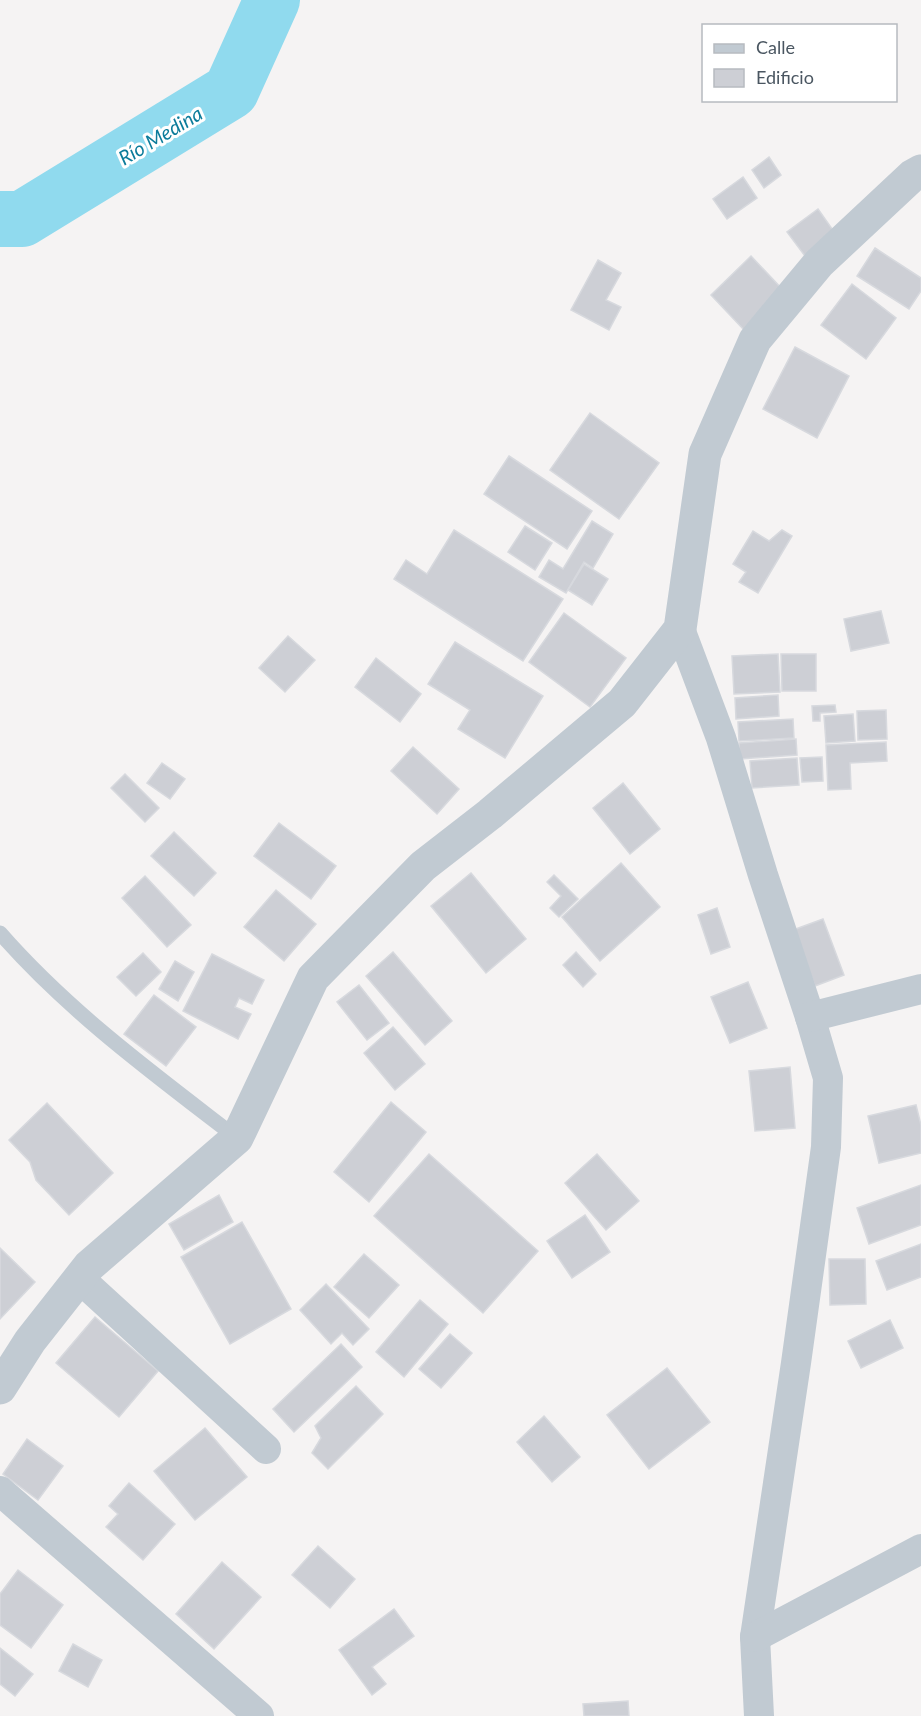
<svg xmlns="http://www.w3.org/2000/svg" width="921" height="1716" font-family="Lato,sans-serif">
  <rect width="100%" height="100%" fill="#f5f3f3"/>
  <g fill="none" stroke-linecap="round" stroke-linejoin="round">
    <polyline stroke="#90daee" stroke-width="56" points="0,219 22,219 231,91 272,0"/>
  </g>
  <g fill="#cdcfd5" stroke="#d7d9de" stroke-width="1.5">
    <polygon points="769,157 781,175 764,188 752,170"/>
    <polygon points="743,177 757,198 727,219 713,199"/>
    <polygon points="818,209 835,233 805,256 787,232"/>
    <polygon points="875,248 921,278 921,291 909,309 857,276"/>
    <polygon points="751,256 784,291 744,330 711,295"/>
    <polygon points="598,260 621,273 606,300 621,307 609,330 571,310"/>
    <polygon points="852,284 896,318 866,359 821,325"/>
    <polygon points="795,347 849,376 817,438 763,409"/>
    <polygon points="590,413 659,463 619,519 550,470"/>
    <polygon points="509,456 592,511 567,549 484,494"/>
    <polygon points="592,521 613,534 593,568 584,562 566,593 539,577 549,560 563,569"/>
    <polygon points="525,526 552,543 535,570 508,552"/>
    <polygon points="454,530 563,599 523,661 394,579 406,560 427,574"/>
    <polygon points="782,530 792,536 758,593 739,582 746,572 733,564 753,531 769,541"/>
    <polygon points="584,564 608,579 592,605 568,590"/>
    <polygon points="881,611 889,643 851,651 844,619"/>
    <polygon points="564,613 626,658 590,707 529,662"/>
    <polygon points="288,636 315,660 285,692 259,668"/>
    <polygon points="455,642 543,696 505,758 458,729 470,710 428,684"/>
    <polygon points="778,654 780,692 734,694 732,656"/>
    <polygon points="781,654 816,654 816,691 782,691"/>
    <polygon points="376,658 421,694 400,722 355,687"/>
    <polygon points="778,695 779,716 736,719 735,698"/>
    <polygon points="835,705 836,712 820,713 820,721 813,721 812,706"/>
    <polygon points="886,710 887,739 858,740 857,711"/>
    <polygon points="853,714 855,741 826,743 824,716"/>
    <polygon points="793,719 794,738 739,741 738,722"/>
    <polygon points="796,739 797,755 740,759 739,743"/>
    <polygon points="886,742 887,761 850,763 851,789 828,790 826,745"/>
    <polygon points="413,747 459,789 437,814 391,771"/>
    <polygon points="822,757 823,781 802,782 800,758"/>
    <polygon points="797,758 799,785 752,788 750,761"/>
    <polygon points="162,763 185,779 170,799 147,783"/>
    <polygon points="125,774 159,808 145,822 111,788"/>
    <polygon points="623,783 660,829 630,854 593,808"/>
    <polygon points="279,823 336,866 311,899 254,856"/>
    <polygon points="174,832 216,873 194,896 151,856"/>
    <polygon points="621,863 660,907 600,961 562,917"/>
    <polygon points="471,873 526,939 486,973 431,906"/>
    <polygon points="554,875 578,899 559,917 550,908 561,896 547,882"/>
    <polygon points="145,876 191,925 167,947 122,898"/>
    <polygon points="276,890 316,924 284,961 244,927"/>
    <polygon points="717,908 730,947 711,954 698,915"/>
    <polygon points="823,919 844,975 815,986 793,930"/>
    <polygon points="393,952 452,1021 425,1045 366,976"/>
    <polygon points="576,952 596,974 583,987 563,965"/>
    <polygon points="143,953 161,972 136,996 117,977"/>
    <polygon points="212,954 264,980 252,1004 239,998 235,1007 251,1014 238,1039 183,1011"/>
    <polygon points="175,961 194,972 178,1001 159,989"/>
    <polygon points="748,982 767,1028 730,1043 711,997"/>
    <polygon points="359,985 389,1023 367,1040 337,1002"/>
    <polygon points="154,995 196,1027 166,1066 124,1034"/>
    <polygon points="393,1027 425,1064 395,1090 364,1053"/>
    <polygon points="790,1067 795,1128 755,1131 749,1071"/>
    <polygon points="391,1102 426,1132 369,1202 334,1172"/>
    <polygon points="47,1103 113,1173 69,1215 36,1180 30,1162 9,1140"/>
    <polygon points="916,1105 921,1125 921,1153 879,1163 868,1116"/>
    <polygon points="429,1154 538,1251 483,1313 374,1216"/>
    <polygon points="597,1154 639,1201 606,1230 565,1183"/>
    <polygon points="921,1185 921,1225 869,1244 857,1208"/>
    <polygon points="219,1195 233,1222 184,1250 169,1224"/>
    <polygon points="585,1215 610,1252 572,1278 547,1241"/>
    <polygon points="242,1222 291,1309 230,1344 181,1257"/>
    <polygon points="921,1244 921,1277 887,1290 876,1261"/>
    <polygon points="0,1248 35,1282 0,1319"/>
    <polygon points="364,1254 399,1285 369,1318 334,1287"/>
    <polygon points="829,1259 865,1259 866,1304 830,1305"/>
    <polygon points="326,1284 369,1329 353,1345 342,1333 331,1344 300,1310"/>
    <polygon points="420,1300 448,1324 404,1377 376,1352"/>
    <polygon points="95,1317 158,1371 119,1417 56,1363"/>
    <polygon points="890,1320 903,1348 861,1368 848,1341"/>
    <polygon points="450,1334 472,1353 441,1388 419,1369"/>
    <polygon points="341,1344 362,1367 294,1432 273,1409"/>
    <polygon points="667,1368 710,1422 649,1469 607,1415"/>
    <polygon points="356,1386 383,1414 328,1469 312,1453 321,1438 315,1426"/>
    <polygon points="544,1416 580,1457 552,1482 517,1442"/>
    <polygon points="205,1428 247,1477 195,1520 154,1471"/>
    <polygon points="27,1439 63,1466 38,1500 3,1474"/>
    <polygon points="129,1483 175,1524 143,1560 106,1527 118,1514 109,1506"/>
    <polygon points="318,1546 355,1579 330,1608 292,1575"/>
    <polygon points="222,1562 261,1597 214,1649 176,1614"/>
    <polygon points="18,1570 63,1605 31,1648 0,1625 0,1594"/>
    <polygon points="394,1609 414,1636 372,1667 386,1684 372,1695 339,1650"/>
    <polygon points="73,1644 102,1660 88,1687 59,1671"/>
    <polygon points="0,1648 33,1674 15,1696 0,1684"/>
    <polygon points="628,1701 629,1716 584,1716 583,1704"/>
  </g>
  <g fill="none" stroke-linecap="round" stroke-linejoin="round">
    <path stroke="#c1cad2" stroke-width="15" d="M0 933C69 1012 154 1074 237 1138"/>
    <g stroke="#c1cad2" stroke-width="30">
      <polyline points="680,629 721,738 763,875 810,1017 828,1078 826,1147 796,1363 755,1637 759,1716"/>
      <polyline points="810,1017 921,989"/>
      <polyline points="80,1279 266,1449"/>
      <polyline points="0,1491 259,1716"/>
      <polyline points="755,1637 921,1549"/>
    </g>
    <polyline stroke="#c1cad2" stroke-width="33" points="0,1388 30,1341 89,1266 237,1138 313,978 423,866 490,814 622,703 680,629 705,454 755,340 819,263 912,176 921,171"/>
  </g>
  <g text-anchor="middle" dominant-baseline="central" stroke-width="6" stroke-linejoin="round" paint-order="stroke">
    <g font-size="20" font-style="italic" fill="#0c7c9b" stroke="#fff">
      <text transform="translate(160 135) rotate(-31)">Río Medina</text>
    </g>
  </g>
  <rect x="702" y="24" width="195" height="78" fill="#ffffff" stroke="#b7bbc0" stroke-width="1.5"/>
  <rect x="714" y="44" width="30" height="9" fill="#c1cad2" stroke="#b7bbc0" stroke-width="1.5"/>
  <text x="756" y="54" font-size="18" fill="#4a5661">Calle</text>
  <rect x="714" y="69" width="30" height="18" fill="#cdcfd5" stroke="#b7bbc0" stroke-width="1.5"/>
  <text x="756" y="84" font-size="18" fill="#4a5661">Edificio</text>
</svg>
